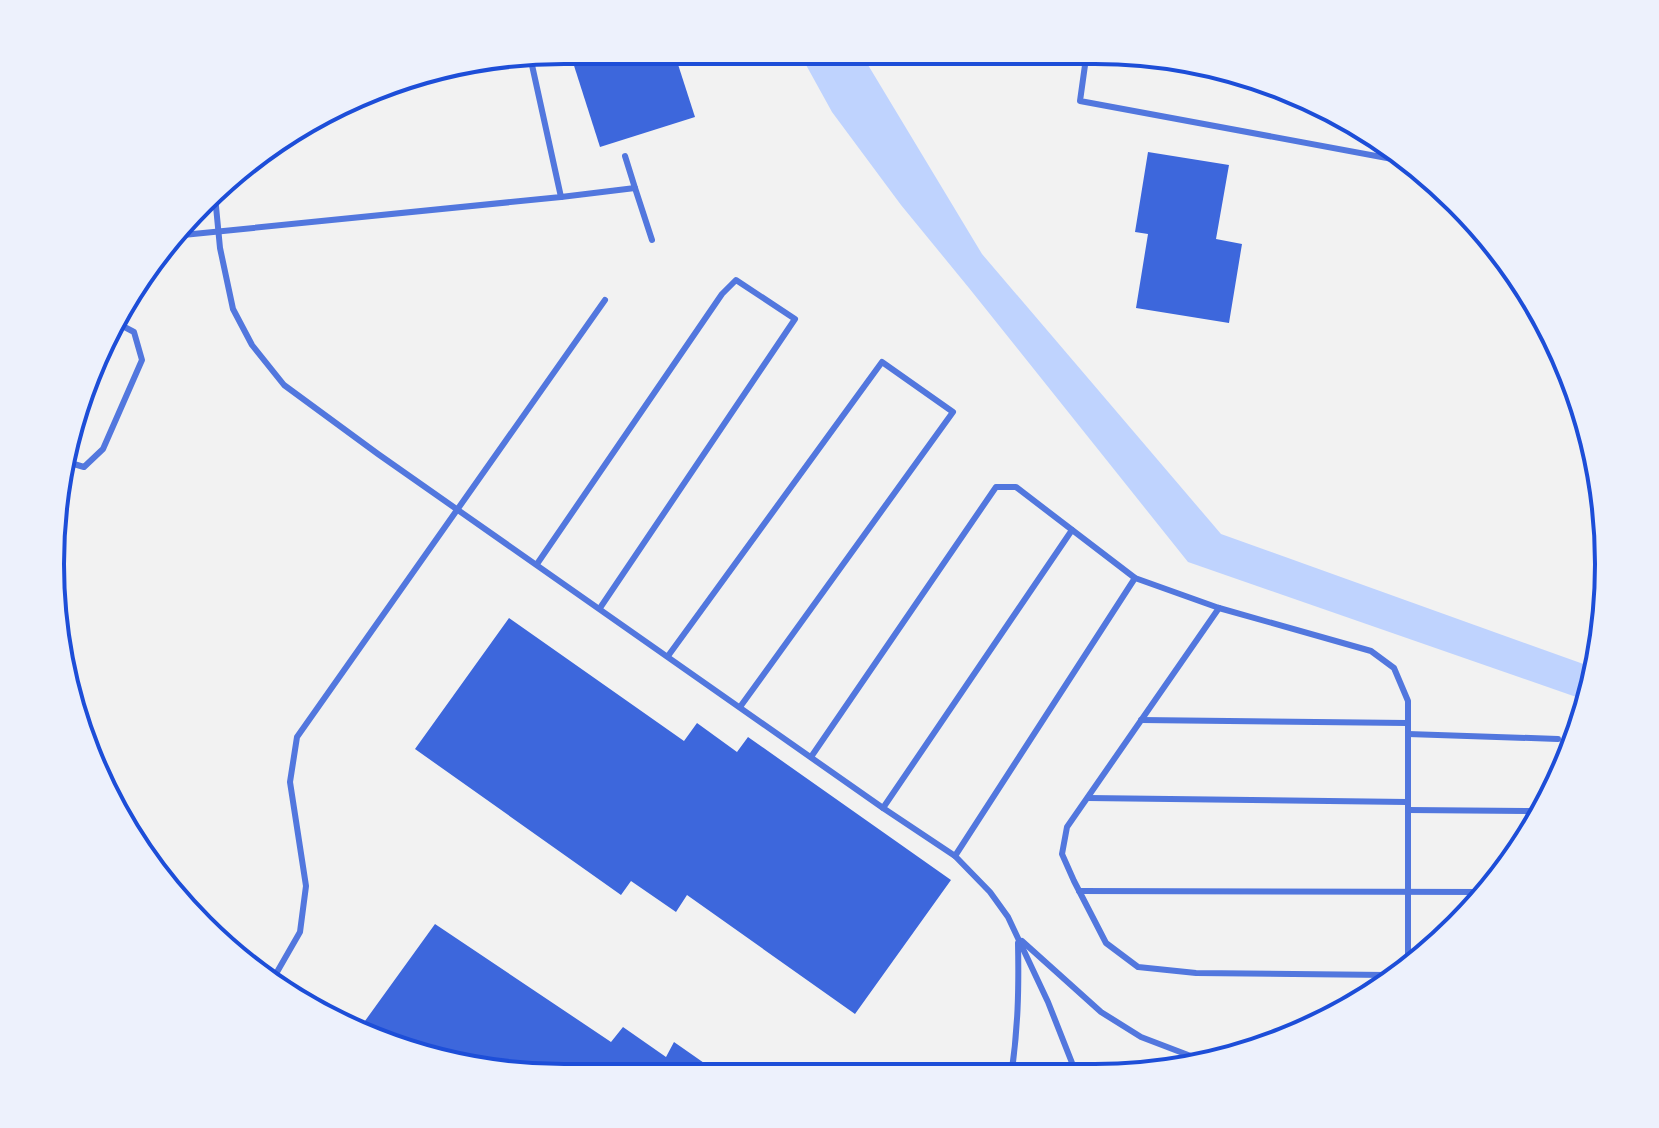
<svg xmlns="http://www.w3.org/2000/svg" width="1659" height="1128" font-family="Rubik,sans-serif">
  <rect width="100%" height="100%" fill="#f2f2f2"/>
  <polygon fill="#bfd3fe" points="800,54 862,55 982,254 1221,534 1589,666 1582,699 1188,562 969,288 901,205 832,112"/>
  <g fill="#3d67dc">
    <polygon points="569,50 674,52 695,117 600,147"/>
    <polygon points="1185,60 1195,60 1262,83 1262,84 1183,72"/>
    <polygon points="1148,152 1229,165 1216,239 1242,244 1229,323 1136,308 1148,234 1135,232"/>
    <polygon points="509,618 684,741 697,723 737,752 748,737 951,880 855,1014 687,895 676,912 631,881 621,895 415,749"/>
    <polygon points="435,924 611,1042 623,1027 666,1057 674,1042 717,1072 464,1068 357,1032"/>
  </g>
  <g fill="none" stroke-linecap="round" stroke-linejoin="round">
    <g stroke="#5277de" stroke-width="6">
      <polyline points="1086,58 1080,101 1403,161"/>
      <polyline points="635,188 652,240"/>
      <polyline points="215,196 220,248 233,309 252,345 284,385 378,454 883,808 955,856 990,892 1008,917 1048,1002 1078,1078"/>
      <polyline points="561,197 635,188 625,156"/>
      <polyline points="173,236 561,197 530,56"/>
      <polyline points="67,462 84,467 103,449 142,360 134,332 115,322"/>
      <polyline points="537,564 722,294 736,280 795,319 600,608"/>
      <polyline points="1219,608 1067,827 1062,854 1074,881 1106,943 1138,967 1196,973 1387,975"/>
      <polyline points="668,656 882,362 953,412 740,707"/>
      <polyline points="1141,720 1407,723"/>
      <polyline points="1408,734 1558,739"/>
      <polyline points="811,757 996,487 1016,487 1135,578 1219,608 1371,651 1394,668 1408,701 1408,961"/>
      <polyline points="1088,798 1407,802"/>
      <polyline points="883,808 1072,530"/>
      <polyline points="1408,810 1536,811"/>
      <polyline points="955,856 1135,578"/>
      <polyline points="1079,891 1482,892"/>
      <polyline points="1022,941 1101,1012 1141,1037 1196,1058"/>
      <polyline points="273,979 300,932 306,886 290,782 297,737 605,300"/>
      <path d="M1011 1077C1018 1029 1019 991 1018 943"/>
    </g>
    <polyline stroke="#5277de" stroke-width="8" points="1114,1074 1146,1068"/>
  </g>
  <path d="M0 0H1659V1128H0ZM564 64H1095A500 500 0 0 1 1595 564V564A500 500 0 0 1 1095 1064H564A500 500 0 0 1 64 564V564A500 500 0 0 1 564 64Z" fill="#edf1fc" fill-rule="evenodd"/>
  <path fill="none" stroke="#1d4ed8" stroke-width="4" d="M564 64H1095A500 500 0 0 1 1595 564V564A500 500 0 0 1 1095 1064H564A500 500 0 0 1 64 564V564A500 500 0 0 1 564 64Z"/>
</svg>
